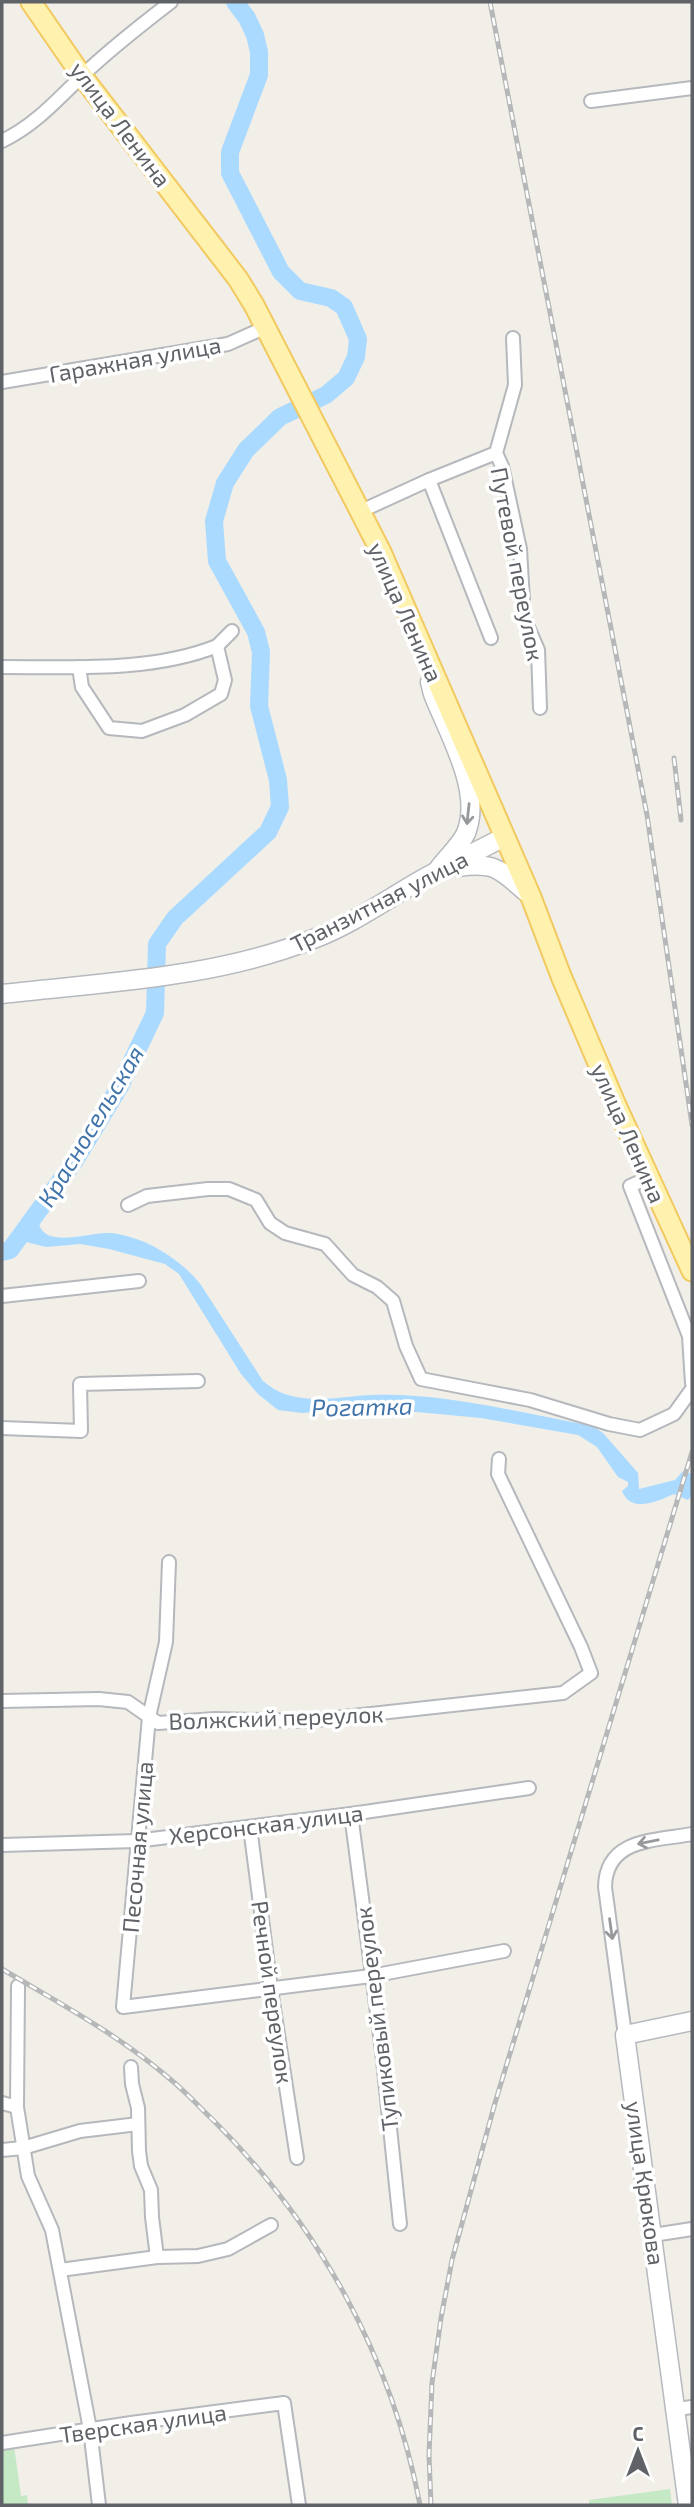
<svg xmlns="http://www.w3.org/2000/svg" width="694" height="2507" font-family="'Exo 2',sans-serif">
  <rect width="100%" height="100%" fill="#f1efe8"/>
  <g fill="#c5e8c5">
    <polygon points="14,2446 21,2496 27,2495 28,2505 2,2505 2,2448"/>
    <polygon points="670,2489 672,2505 589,2505 589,2500"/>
  </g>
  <path fill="#aadaff" d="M39 1224C46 1249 90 1232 108 1233 115 1233 123 1235 130 1237 156 1244 185 1264 201 1285L263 1381C293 1408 334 1397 370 1395 444 1392 520 1413 593 1426L603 1433 638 1473 639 1489 675 1480 683 1471 692 1474V1495L688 1500 674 1494C658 1501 631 1514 622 1491L628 1486V1482L618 1477 597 1447 578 1435 481 1418 417 1412 360 1409 302 1413 278 1410 258 1394 241 1374 179 1274 165 1264 109 1249 80 1244 46 1247 26 1242Z"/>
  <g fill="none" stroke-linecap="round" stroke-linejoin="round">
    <polyline stroke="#aadaff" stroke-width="18" points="2,1252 10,1250 74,1162 120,1086 155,1013 157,944 175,918 268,832 280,807 278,780 259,706 261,652 256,632 217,561 214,521 225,483 246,450 280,417 326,395 346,378 356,357 358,339 344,307 331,298 300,291 281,272 230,173 230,152 259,75 259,52 255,35 247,18 235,2"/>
    <g stroke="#b5b8bc" stroke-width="16">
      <g id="street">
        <polyline points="591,101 692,88"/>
        <path d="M2 141C34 126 57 100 82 76 110 49 141 25 171 2"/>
        <polyline points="513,338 515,385 496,453 502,466 520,549 524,618 538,650 540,708"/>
        <polyline points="2,382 228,344 266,327"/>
        <polyline points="429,480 491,638"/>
        <polyline points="359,512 429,480 496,453"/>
        <path d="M2 667C71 667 153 672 217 646"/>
        <polyline points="79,667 82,687 109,728 142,731 185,715 221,694 225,680 217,646 232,631"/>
        <polyline points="648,1178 630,1186 689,1336 692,1383"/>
        <polyline points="128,1205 147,1196 208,1189 229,1189 256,1200 270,1223 285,1233 325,1244 353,1275 377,1287 393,1301 406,1346 421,1379 530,1400 609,1424 640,1430 674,1414 692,1389"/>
        <polyline points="2,1296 139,1281"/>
        <polyline points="2,1428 81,1431 80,1384 198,1381"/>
        <polyline points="169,1562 166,1642 149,1717 123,2007 371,1976 504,1951"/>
        <polyline points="2,1701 99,1699 128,1702 158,1723 215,1719 307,1721 563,1693 591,1673 581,1647 498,1474 499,1459"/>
        <polyline points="351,1814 382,2051 400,2224"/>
        <polyline points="250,1827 271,1989 297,2158"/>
        <polyline points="2,1845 136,1841 351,1814 529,1788"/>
        <polyline points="18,1986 17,2107 28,2176 52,2230 90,2429 99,2505"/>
        <path d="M625 2035 605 1887C606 1838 655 1841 692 1834"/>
        <polyline points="131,2067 132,2084 138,2108 139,2151 141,2166 151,2190 152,2217 157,2257"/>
        <polyline points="2,2103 17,2107"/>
        <polyline points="2,2150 23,2148 80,2131 138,2124"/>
        <polyline points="653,2235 692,2229"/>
        <polyline points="60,2270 157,2257 198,2256 228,2249 271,2225"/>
        <polyline points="677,2409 692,2407"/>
        <polyline points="2,2443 131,2423 284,2403 299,2505"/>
      </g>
    </g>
    <g stroke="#b6babf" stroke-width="21">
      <g id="secondary">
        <path d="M430 682 433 694C448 733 483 791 466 833 460 846 447 857 439 868"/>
        <path d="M458 867C499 861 501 872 531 896"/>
        <path d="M2 994C107 982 217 978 316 938 352 924 386 900 419 881 447 865 476 852 504 837"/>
        <polyline points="688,2505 625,2035 692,2021"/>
      </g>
    </g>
    <g stroke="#f2c960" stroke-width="23">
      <polyline id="primary" points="31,2 82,76 238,279 254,305 381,552 531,897 561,976 615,1103 692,1271"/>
    </g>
    <use href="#street" stroke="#fff" stroke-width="12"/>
    <use href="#secondary" stroke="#fff" stroke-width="18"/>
    <use href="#primary" stroke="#fff2af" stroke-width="19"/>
    <g stroke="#b6b7b8" stroke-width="5">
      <g id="rail">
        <polyline points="490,2 647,815 692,1125"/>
        <polyline points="674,758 681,820"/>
        <path d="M2 1969C59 2003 119 2035 170 2079 185 2091 198 2106 212 2119 319 2225 392 2357 420 2505"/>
        <polyline points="431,2505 429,2455 432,2383 441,2318 452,2260 495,2103 692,1452"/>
      </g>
    </g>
    <use href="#rail" stroke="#fff" stroke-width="2.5" stroke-dasharray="8" stroke-linecap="butt"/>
  </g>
  <defs><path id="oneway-shaft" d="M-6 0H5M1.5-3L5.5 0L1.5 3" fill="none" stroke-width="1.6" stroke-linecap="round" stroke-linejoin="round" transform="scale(1.75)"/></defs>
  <g stroke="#979a9d">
    <use href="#oneway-shaft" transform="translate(468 814) rotate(96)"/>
    <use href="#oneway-shaft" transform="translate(648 1842) rotate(169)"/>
    <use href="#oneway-shaft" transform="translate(611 1929) rotate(82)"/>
  </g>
  <g text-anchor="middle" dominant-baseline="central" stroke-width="7" stroke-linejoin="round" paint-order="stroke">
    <g font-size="23" fill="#5f6368" stroke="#fff">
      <text transform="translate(121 124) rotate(53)">улица Ленина</text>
      <text transform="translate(135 359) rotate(-10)">Гаражная улица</text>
      <text transform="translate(518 564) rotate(79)">Путевой переулок</text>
      <text transform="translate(406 612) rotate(66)">улица Ленина</text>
      <text transform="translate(379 901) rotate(-27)">Транзитная улица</text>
      <text transform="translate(629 1133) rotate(66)">улица Ленина</text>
      <text transform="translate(276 1717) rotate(-2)">Волжский переулок</text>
      <text transform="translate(266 1824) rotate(-7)">Херсонская улица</text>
      <text transform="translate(137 1847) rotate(-85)">Песочная улица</text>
      <text transform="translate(273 1992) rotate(82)">Речной переулок</text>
      <text transform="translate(376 2019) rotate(-97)">Тупиковый переулок</text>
      <text transform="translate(646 2183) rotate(82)">улица Крюкова</text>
      <text transform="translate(143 2423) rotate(-8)">Тверская улица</text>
    </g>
    <g font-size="24" font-style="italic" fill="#4174aa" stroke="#fff">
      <text transform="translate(90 1126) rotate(-59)">Красносельская</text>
      <text transform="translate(362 1406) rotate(-1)">Рогатка</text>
    </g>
  </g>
  <rect width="694" height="2507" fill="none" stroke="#5f6368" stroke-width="7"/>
  <g transform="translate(638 2451)" stroke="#ffffff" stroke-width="5" paint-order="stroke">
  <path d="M0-5L12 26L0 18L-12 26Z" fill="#5f6368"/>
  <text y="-10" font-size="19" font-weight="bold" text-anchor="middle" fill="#5f6368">С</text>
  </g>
</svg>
